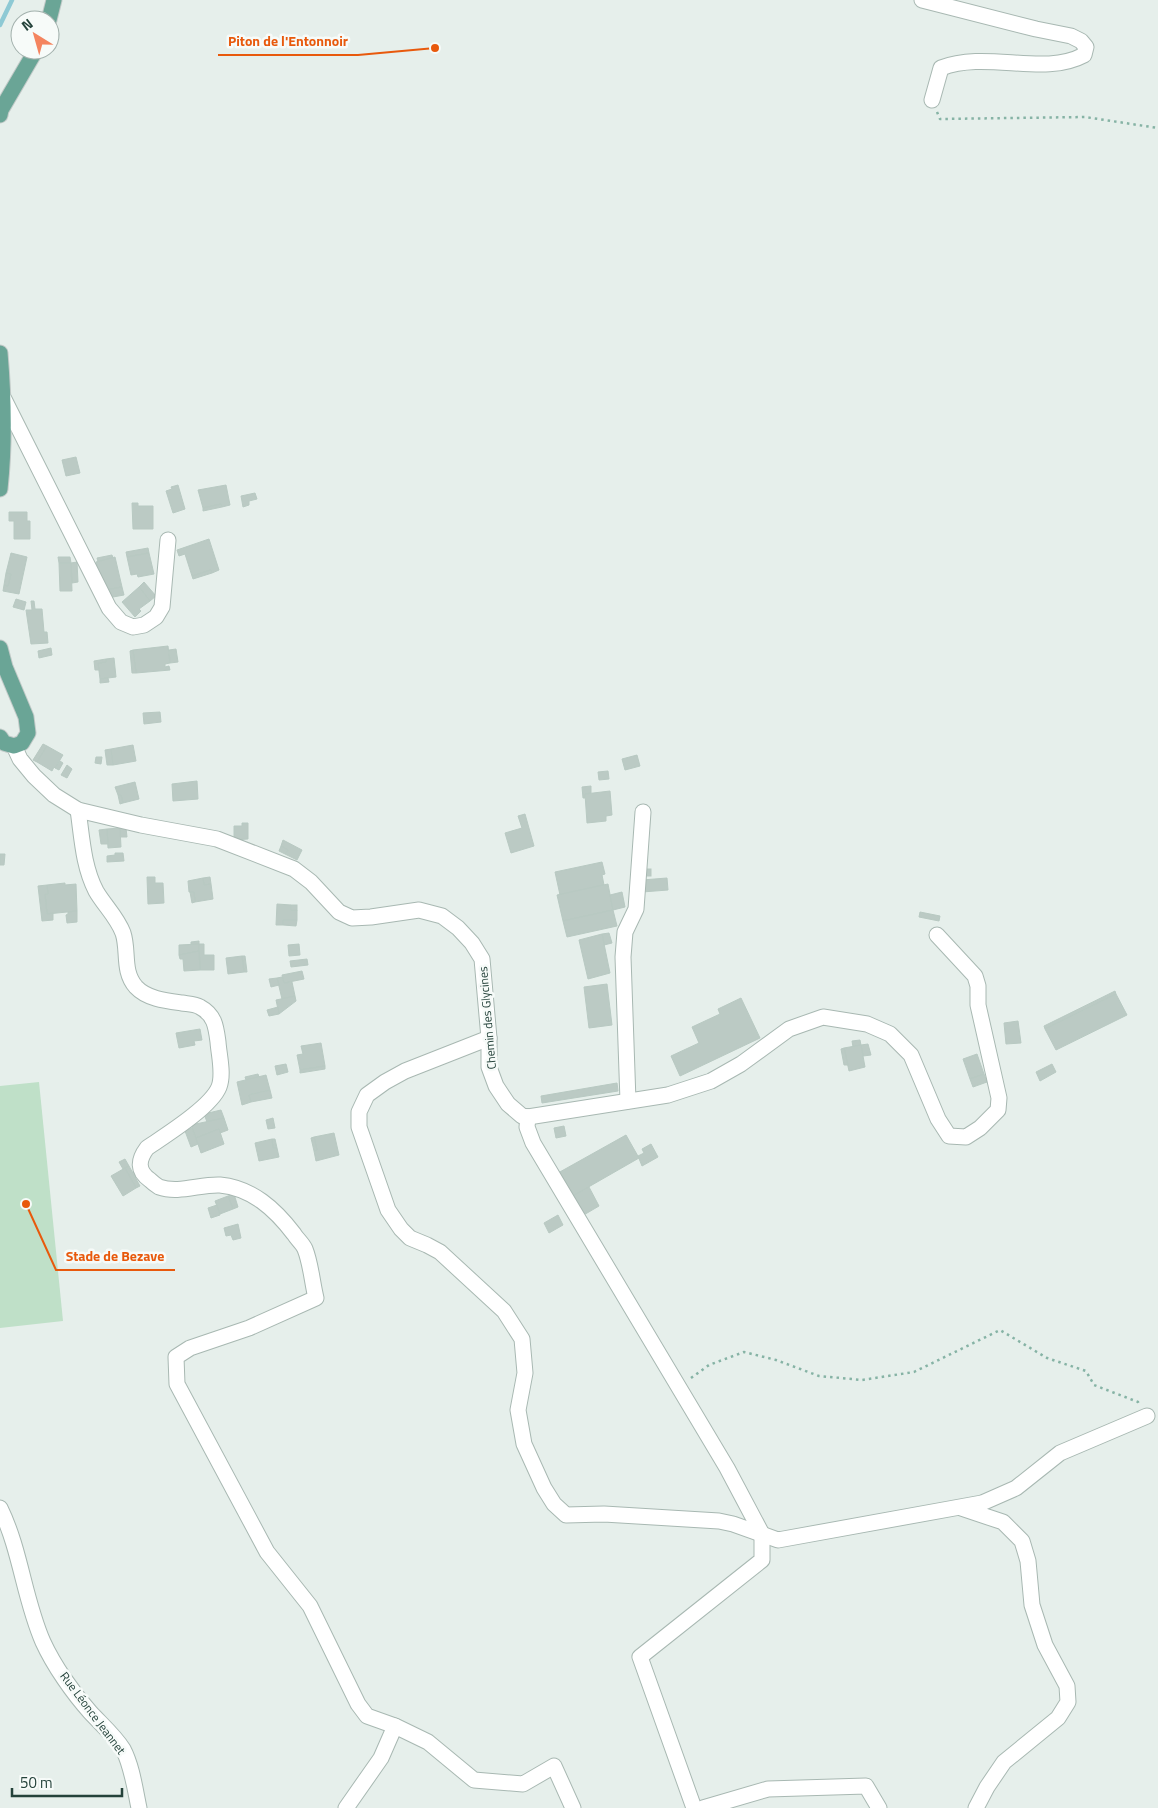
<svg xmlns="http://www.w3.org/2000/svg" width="1158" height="1808" font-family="'Titillium Web',sans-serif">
  <rect width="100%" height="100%" fill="#e6efeb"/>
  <polygon fill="#bfe0c8" points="39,1082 63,1321 0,1328 0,1086"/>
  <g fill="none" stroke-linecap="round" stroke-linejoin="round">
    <polyline stroke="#8ec9d4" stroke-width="4.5" points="0,25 12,0"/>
  </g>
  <g fill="#bbcac4" stroke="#b8c9c2">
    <polygon points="76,457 80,473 66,476 62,460"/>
    <polygon points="178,485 185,509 173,513 166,491 172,489 171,487"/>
    <polygon points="226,485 230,505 222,507 221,504 203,508 198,490"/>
    <polygon points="255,493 257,499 249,501 249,505 243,507 241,496"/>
    <polygon points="132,503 138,503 138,506 153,506 153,529 133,529"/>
    <polygon points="221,504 222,507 203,511 203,508"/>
    <polygon points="9,512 27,512 27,521 30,521 30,539 14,539 14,521 9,521"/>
    <polygon points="209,539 219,570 212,573 211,570 192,576 185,554 179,556 177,550"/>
    <polygon points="148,548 149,553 127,557 126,552"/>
    <polygon points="11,553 27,557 19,594 3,591 4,585 8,586 11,574 6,573"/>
    <polygon points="149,553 154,574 138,577 137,574 131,575 127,557"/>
    <polygon points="112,555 113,558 98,562 97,558"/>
    <polygon points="58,557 70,557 71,563 59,563"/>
    <polygon points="115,557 122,587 106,590 98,571 96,562"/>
    <polygon points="77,562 78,582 72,583 71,563"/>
    <polygon points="59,563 71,563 72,591 60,591"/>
    <polygon points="211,570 212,573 193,579 192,576"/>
    <polygon points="6,573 11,574 8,586 4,585"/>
    <polygon points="144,582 156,596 150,601 139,587"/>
    <polygon points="122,587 124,595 113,597 108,595 106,590"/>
    <polygon points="139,587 150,601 139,609 141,611 135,617 122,602"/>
    <polygon points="16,599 26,602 24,610 13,607"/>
    <polygon points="31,601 34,601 35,609 42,609 44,632 47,632 48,643 31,644 26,610 32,610"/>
    <polygon points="168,646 170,663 165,664 165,667 169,666 170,670 136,673 133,650"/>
    <polygon points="51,648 52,655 39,658 38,651"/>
    <polygon points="176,649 178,662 170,663 169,650"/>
    <polygon points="133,650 136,673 132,673 130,651"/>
    <polygon points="114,658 116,677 100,679 98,663 106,662 106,659"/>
    <polygon points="106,659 106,662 98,663 99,670 95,670 94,661"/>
    <polygon points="108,678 109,682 100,683 100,679"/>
    <polygon points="160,712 161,722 144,724 143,713"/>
    <polygon points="43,744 47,746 37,762 33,760"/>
    <polygon points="133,745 136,761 113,765 111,749"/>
    <polygon points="47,746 63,755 55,768 54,767 52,771 37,762"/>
    <polygon points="111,749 113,765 107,765 105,750"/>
    <polygon points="637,755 640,766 625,770 622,759"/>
    <polygon points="96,757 102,757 101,764 95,763"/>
    <polygon points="60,761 63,763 59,770 55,768"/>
    <polygon points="67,765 72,769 67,778 61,775"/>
    <polygon points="608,771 609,779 599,780 598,772"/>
    <polygon points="197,781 198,799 173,801 172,784"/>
    <polygon points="135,782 139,799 123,803 121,795 118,795 115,787"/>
    <polygon points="591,786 591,793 585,794 585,798 583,798 582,787"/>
    <polygon points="610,791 612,815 606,816 606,821 587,823 585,794"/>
    <polygon points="118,795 121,795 123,803 120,804"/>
    <polygon points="525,814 534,846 511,853 505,833 522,828 518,816"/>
    <polygon points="242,823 248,823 248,839 234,840 234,826 242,826"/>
    <polygon points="120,828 126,828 127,837 120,837"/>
    <polygon points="120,828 121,847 108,848 107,829"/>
    <polygon points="107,829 108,844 101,844 99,830"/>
    <polygon points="283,840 302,850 297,860 285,854 288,850 281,846"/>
    <polygon points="281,846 288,850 285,854 279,851"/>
    <polygon points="115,853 123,853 124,861 107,862 107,856 115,855"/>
    <polygon points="0,854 5,854 4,865 0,865"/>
    <polygon points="602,862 605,874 602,875 604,885 560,895 555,872"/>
    <rect x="638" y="869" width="13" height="7"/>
    <polygon points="147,877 155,877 155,883 163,883 164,903 148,904"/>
    <polygon points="210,877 211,884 204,885 203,878"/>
    <polygon points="203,878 204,885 211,884 213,899 195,902 194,892 189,892 188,881"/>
    <polygon points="667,878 668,890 642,892 642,880"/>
    <polygon points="65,883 65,885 76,884 77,911 47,914 45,894 48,894 47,885"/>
    <polygon points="608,884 613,910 563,921 557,895"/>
    <polygon points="47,885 48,894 45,894 47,914 53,913 53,920 42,921 38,886"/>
    <polygon points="190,892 194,892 195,902 192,903"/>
    <polygon points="622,892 625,907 613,910 610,895"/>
    <polygon points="277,904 291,905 291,910 297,910 297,920 283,920 283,925 276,925"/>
    <rect x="291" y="905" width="6" height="5"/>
    <polygon points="613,910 617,926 567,937 563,921"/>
    <polygon points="77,911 77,922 67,923 66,915 68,914 68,912"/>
    <polygon points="920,912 940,916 939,921 919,917"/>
    <polygon points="283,920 297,920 296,926 283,925"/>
    <polygon points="609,933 612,943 604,945 602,934"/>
    <polygon points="602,934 610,973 588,979 579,940"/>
    <polygon points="199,941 199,944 191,945 191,942"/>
    <polygon points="199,944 199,951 179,955 179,945"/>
    <polygon points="199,944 204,944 204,955 214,955 214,970 200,970"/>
    <polygon points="299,944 300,955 289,956 288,945"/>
    <polygon points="199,951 200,970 184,971 183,959 180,959 179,955"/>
    <polygon points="242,956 245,956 247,972 244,972"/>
    <polygon points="242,956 244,972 228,974 226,958"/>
    <polygon points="307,959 308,965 291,967 290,961"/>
    <polygon points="302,971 304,979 284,983 282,975"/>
    <polygon points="282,977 284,983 292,982 295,996 282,999 277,978"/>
    <polygon points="277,978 279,985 271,987 269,979"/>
    <polygon points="607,984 612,1025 589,1028 584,987"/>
    <polygon points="1115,991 1116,994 1045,1029 1044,1026"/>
    <polygon points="1116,994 1127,1015 1056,1050 1045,1029"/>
    <polygon points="295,996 296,1001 279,1014 276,1000"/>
    <polygon points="741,998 760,1038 680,1076 671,1056 699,1043 692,1027 720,1014 718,1009"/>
    <polygon points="278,1007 279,1014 269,1016 267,1010"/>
    <polygon points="1018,1021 1021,1043 1006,1044 1004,1023"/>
    <polygon points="200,1029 202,1040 194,1041 195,1045 179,1048 176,1033"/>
    <polygon points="860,1040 861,1045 853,1047 852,1041"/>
    <polygon points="321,1043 325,1066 300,1070 297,1055 303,1054 301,1046"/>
    <polygon points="868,1044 871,1055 863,1056 861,1045"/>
    <polygon points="861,1045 865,1067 849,1071 844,1048"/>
    <polygon points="844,1048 848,1065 844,1065 841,1049"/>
    <polygon points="977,1054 984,1074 970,1079 963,1059"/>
    <polygon points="286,1064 288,1072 277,1075 275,1066"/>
    <polygon points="1052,1064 1056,1072 1040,1081 1036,1072"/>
    <polygon points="325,1066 325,1069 300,1073 300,1070"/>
    <polygon points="258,1074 259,1077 246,1080 245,1077"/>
    <polygon points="984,1074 987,1082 973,1087 970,1079"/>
    <polygon points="266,1075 270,1090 249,1095 251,1102 242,1105 237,1082"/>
    <polygon points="617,1083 618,1091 542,1103 541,1096"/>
    <polygon points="270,1090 272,1098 251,1102 249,1095"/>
    <polygon points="221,1110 224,1118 207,1122 204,1114"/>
    <polygon points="224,1118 228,1130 220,1133 219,1129 196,1138 191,1125"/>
    <polygon points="273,1118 275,1128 268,1129 266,1120"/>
    <polygon points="564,1126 566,1136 556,1138 554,1128"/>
    <polygon points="192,1128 198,1144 191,1147 185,1131"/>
    <polygon points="219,1129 224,1144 201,1153 196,1138"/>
    <polygon points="334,1133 339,1155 316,1161 314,1151 317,1150 314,1137"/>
    <polygon points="626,1135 639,1158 571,1197 558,1173"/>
    <polygon points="314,1137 317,1150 314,1151 311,1138"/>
    <polygon points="272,1139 275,1139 277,1148 273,1148"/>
    <polygon points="272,1139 273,1148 277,1148 279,1157 259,1161 255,1143"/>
    <polygon points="651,1144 658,1157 642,1166 638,1156 644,1153 642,1149"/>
    <polygon points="125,1159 129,1166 123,1169 119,1162"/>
    <polygon points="129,1166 140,1186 136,1188 125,1168"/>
    <polygon points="125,1168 136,1188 123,1196 111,1176"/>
    <polygon points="589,1187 599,1206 582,1216 571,1197"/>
    <polygon points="234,1194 238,1207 233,1209 228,1196"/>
    <polygon points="228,1196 233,1209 220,1214 215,1201"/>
    <polygon points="217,1205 220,1215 211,1218 208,1208"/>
    <polygon points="558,1215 563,1225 549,1233 544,1223"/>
    <polygon points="238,1224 241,1238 233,1240 231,1235 226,1236 224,1228"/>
  </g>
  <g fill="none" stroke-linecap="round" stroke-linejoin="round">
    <g stroke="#a8b8b2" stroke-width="17">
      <g id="minor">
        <path d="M922 0 1036 29 1071 36 1081 41 1086 47 1084 55C1043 77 987 50 941 68L932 100"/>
        <polyline points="4,399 109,608 121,622 133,627 144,625 156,617 162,607 168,540"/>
        <polyline points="14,746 20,759 34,776 54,795 78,810 141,825 217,839 294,869 311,882 339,912 352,918 371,917 419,910 442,916 458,928 472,943 482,959 489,1038 489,1067 496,1086 508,1104 522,1116 528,1117 668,1095 711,1081 741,1064 789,1029 823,1017 867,1024 890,1034 911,1055 938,1119 949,1136 966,1137 980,1128 998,1110 999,1098 978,1005 978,986 975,976 937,935"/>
        <path d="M78 810C82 837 83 866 96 891 104 905 117 917 123 933 129 951 122 971 136 987 147 999 167 1001 182 1003 188 1004 195 1004 200 1007 215 1015 216 1027 218 1042 219 1056 224 1074 219 1087 211 1107 166 1135 147 1148 138 1160 137 1171 150 1180 152 1182 156 1185 159 1187 179 1194 200 1184 220 1185 252 1188 275 1209 294 1234 297 1239 303 1244 305 1249 311 1264 312 1282 316 1298L249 1328 190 1348 176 1357 177 1384 267 1552 310 1606 358 1704 367 1716 395 1726"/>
        <polyline points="489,1038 405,1071 385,1082 367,1095 359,1112 359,1127 388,1210 401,1229 410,1238 427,1245 440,1252 504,1311 522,1339 525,1373 518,1410 524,1444 544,1488 554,1504 566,1515 604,1514 719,1521 733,1524 778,1540 982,1503 1016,1488 1060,1453 1147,1416"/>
        <polyline points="628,1101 623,957 625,932 636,909 643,812"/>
        <polyline points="528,1117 527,1127 533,1143 727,1468 762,1534 762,1560 640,1657 694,1808"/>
        <path d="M0 1508C21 1551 24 1599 43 1642 54 1666 73 1693 90 1712 101 1724 114 1735 123 1749 132 1766 135 1789 139 1808"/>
        <polyline points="961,1508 1003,1522 1022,1541 1028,1561 1032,1605 1045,1645 1067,1686 1068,1702 1058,1718 1004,1762 987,1787 976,1808"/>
        <polyline points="346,1808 381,1758 395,1726 428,1742 474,1780 523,1784 554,1766 573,1808"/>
        <polyline points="703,1808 768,1789 866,1786 879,1808"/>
      </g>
    </g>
    <g stroke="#c2cac8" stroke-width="17">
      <g id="major">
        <polyline points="49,20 54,0"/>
        <polyline points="0,115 1,110 36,50"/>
        <path d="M0 353C4 399 5 443 0 489"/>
        <polyline points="0,648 5,667 26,717 28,733 22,743 14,746 4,743 0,737"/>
      </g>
    </g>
    <g stroke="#86b3a5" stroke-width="2.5" stroke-dasharray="2.5 4" stroke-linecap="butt">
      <polyline points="937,112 940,119 1085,117 1158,128"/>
      <polyline points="691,1378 709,1365 744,1352 776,1360 819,1376 862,1380 914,1372 1000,1330 1047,1358 1086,1371 1094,1385 1138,1402 1139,1404"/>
    </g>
    <use href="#minor" stroke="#fff" stroke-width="15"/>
    <use href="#major" stroke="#6aa596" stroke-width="15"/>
  </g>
  <g text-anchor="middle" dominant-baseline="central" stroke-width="5" stroke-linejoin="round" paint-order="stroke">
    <g font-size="12" fill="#24423a" stroke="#f7fbf9">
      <text transform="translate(487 1018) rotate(-95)">Chemin des Glycines</text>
      <text transform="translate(93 1713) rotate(53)">Rue Léonce Jeannet</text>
    </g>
  </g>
  <path fill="none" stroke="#e8590c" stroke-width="2" d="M435 48L358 55H218M26 1204L56 1270H175"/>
  <g fill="#e8590c" stroke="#f7fbf9" stroke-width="2">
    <circle cx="435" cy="48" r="5"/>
    <circle cx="26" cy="1204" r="5"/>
  </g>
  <g font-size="14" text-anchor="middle" font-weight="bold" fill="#e8590c" stroke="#f7fbf9" stroke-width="5" stroke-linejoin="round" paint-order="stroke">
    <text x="288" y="46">Piton de l'Entonnoir</text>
    <text x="115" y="1261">Stade de Bezave</text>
  </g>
  <g transform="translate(35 35) rotate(323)"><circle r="24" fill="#f7fbf9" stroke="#a3b1ad"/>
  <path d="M0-4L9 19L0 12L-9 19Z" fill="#f4845f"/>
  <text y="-8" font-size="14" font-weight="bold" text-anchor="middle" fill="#24423a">N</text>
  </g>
  <path d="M12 1788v8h110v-8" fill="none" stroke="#24423a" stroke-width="2.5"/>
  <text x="20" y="1788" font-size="15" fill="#24423a" stroke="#f7fbf9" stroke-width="4" paint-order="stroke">50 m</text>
</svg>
